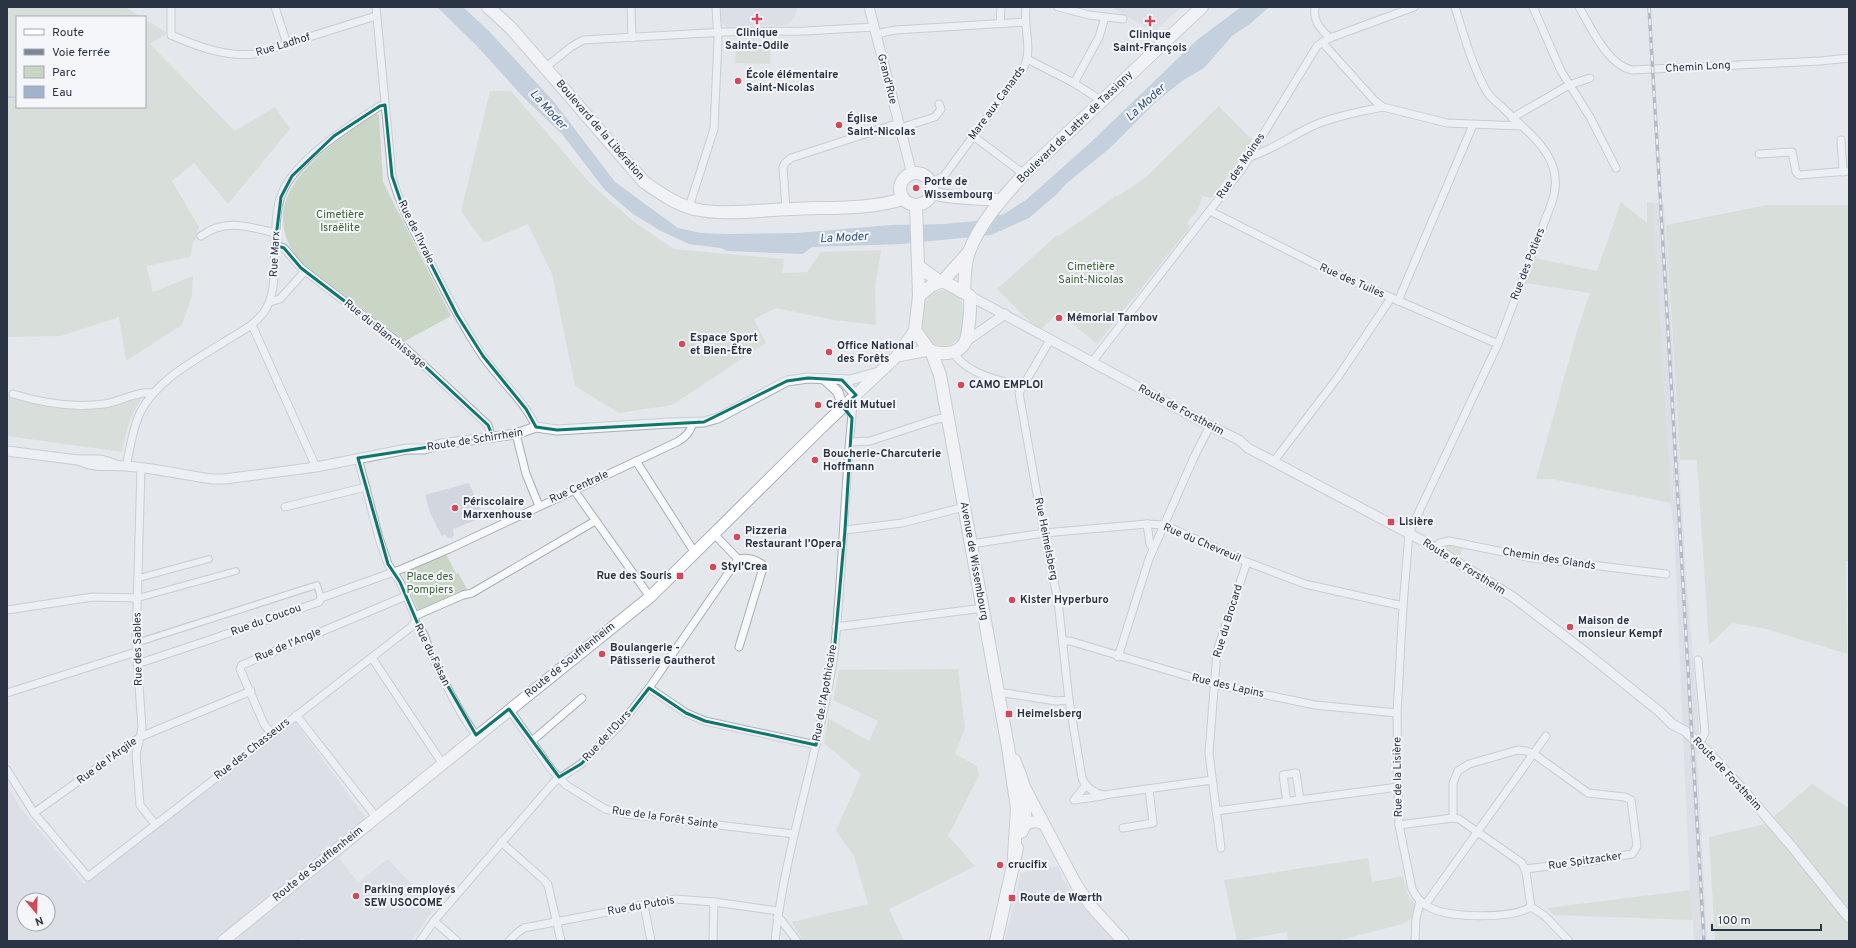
<svg xmlns="http://www.w3.org/2000/svg" width="1856" height="948" font-family="Overpass,sans-serif">
  <rect width="100%" height="100%" fill="#e4e7ec"/>
  <g fill="#d2d6de" fill-rule="evenodd">
    <polygon points="720,7 798,7 795,16 787,25 726,27 721,21"/>
    <polygon points="1114,7 1181,7 1154,32 1116,10"/>
    <polygon points="1653,203 1664,203 1686,576 1699,730 1697,755 1707,941 1694,941 1693,920 1690,890 1674,528 1670,499"/>
    <polygon points="469,483 484,517 453,529 454,535 452,538 448,538 445,534 442,536 430,513 425,495"/>
    <path d="M295 722 373 828 339 858 358 882 388 859 434 909 411 941H305L302 938 298 941H7V786L22 810 84 884ZM24 900H48V924H24Z"/>
    <polygon points="1058,866 1064,881 1087,912 1114,941 1005,941 1021,873"/>
  </g>
  <g fill="#c9d6c5">
    <polygon points="7,7 126,7 141,17 17,17 17,107 145,107 145,19 167,33 150,44 235,131 275,107 290,129 228,204 194,163 172,181 199,227 197,231 199,234 193,242 190,257 146,266 153,292 193,276 192,296 182,325 126,361 119,317 61,336 7,337"/>
    <polygon points="736,44 771,45 770,64 735,63"/>
    <polygon points="490,91 511,91 590,183 633,221 674,249 784,259 782,273 807,272 821,252 881,250 875,289 876,325 834,320 776,308 754,319 766,343 672,405 619,413 575,386 552,274 528,224 484,243 461,211"/>
    <polygon points="1219,106 1252,140 1233,170 1211,198 1203,196 1197,211 1187,223 1190,227 1097,344 1059,312 1041,329 1033,325 997,289 1057,235 1059,236 1116,196 1118,196 1145,178"/>
    <path d="M376 113 379 115 383 182 451 316 405 341 298 260C293 251 287 243 285 233 270 181 340 139 376 113Z"/>
    <polygon points="1621,202 1647,223 1647,202 1653,203 1671,503 1552,479 1536,479 1575,338 1590,293 1525,283 1535,258 1597,271"/>
    <polygon points="1767,205 1849,205 1849,561 1846,561 1847,654 1767,629 1732,623 1709,645 1697,460 1680,460 1666,225"/>
    <path d="M945 290C975 293 970 348 941 346 911 343 916 290 945 290Z"/>
    <path d="M7 393 27 399 103 408 143 397C130 415 126 430 122 452L7 436Z"/>
    <polygon points="1447,545 1463,547 1460,556 1445,549 1445,546"/>
    <polygon points="446,554 456,574 458,573 467,589 418,610 404,577 404,573"/>
    <polygon points="958,669 965,728 955,754 977,766 979,776 948,836 975,866 889,909 904,941 803,941 792,922 868,904 854,856 836,831 861,774 824,743 828,718 869,741 878,721 833,700 839,670"/>
    <polygon points="1812,784 1849,808 1849,941 1715,941 1709,837 1765,824"/>
    <polygon points="1368,858 1372,882 1403,876 1409,898 1425,911 1402,924 1337,941 1288,941 1287,932 1237,941 1224,880"/>
    <polygon points="1690,890 1693,920 1554,915 1547,908"/>
  </g>
  <polygon fill="#9fb4cc" points="437,7 463,7 488,30 555,103 615,182 678,228 701,233 727,234 797,233 891,225 944,224 976,221 1004,214 1026,200 1090,143 1197,40 1241,7 1269,7 1250,24 1232,36 1204,68 1182,81 1157,101 1110,148 1067,183 1056,195 1029,218 991,235 902,244 812,247 803,254 727,251 721,248 689,244 659,230 633,214 605,190 562,134 525,99 476,45"/>
  <g fill="none" stroke-linecap="round" stroke-linejoin="round">
    <polyline stroke="#9fb4cc" stroke-width="2" points="7,97 17,97"/>
    <g stroke="#a9aeb7" stroke-width="8">
      <g id="pedestrian">
        <polyline points="139,578 209,559"/>
        <polyline points="138,598 236,571"/>
        <polyline points="136,643 317,585 321,598"/>
      </g>
    </g>
    <g stroke="#a9aeb7" stroke-width="9">
      <g id="minor">
        <path d="M171 7V35C199 47 225 57 255 54L376 16"/>
        <polyline points="275,7 287,44"/>
        <path d="M376 7 392 176C400 207 416 234 430 262 446 294 462 325 482 355 499 380 524 400 536 427"/>
        <polyline points="631,7 632,38"/>
        <polyline points="1058,7 1089,15 1123,19"/>
        <path d="M1315 7C1313 21 1320 29 1330 38"/>
        <path d="M1455 7C1464 35 1472 66 1487 92 1491 98 1497 103 1502 107 1530 135 1567 158 1552 202L1498 344 1409 533 1403 606 1397 713 1398 787 1399 825 1412 889C1416 897 1422 904 1431 908 1451 918 1511 919 1531 907"/>
        <polyline points="1533,7 1561,71 1590,117 1616,168"/>
        <path d="M1579 7C1591 27 1607 65 1632 70L1820 61 1849 58"/>
        <polyline points="1000,23 1001,7"/>
        <polyline points="876,34 895,30 1025,22"/>
        <polyline points="1322,42 1374,100 1383,107 1447,123 1521,126"/>
        <polyline points="1027,59 1074,83 1102,101"/>
        <polyline points="546,67 571,47 583,40 725,32 805,31 874,27"/>
        <polyline points="1074,83 1099,37 1105,17"/>
        <polyline points="1512,118 1569,85 1590,78"/>
        <polyline points="900,128 935,117 941,109 939,104"/>
        <polyline points="973,136 1024,174"/>
        <polyline points="1841,140 1843,172"/>
        <polyline points="1759,154 1792,152 1796,172 1799,175 1849,171"/>
        <path d="M1250 157C1274 149 1294 134 1317 124 1338 116 1361 111 1383 107"/>
        <path d="M930 183 944 176 1024 67C1033 48 1023 28 1026 7"/>
        <polyline points="689,207 714,129 718,40 716,7"/>
        <polyline points="786,209 783,167 785,163 791,158 899,123"/>
        <polyline points="1210,211 1323,268 1498,344"/>
        <path d="M201 236C226 218 249 227 276 233"/>
        <polyline points="275,245 284,248 301,268 401,344 488,425 491,437"/>
        <polyline points="1398,301 1473,125"/>
        <polyline points="270,302 280,299 305,271"/>
        <polyline points="252,325 316,467"/>
        <path d="M953 352C967 374 994 378 1017 386L1020 389"/>
        <polyline points="1092,362 1242,169 1317,46 1330,38 1414,7"/>
        <path d="M13 394C42 403 74 408 104 404 120 402 136 391 152 393"/>
        <polyline points="516,434 526,474 539,506"/>
        <polyline points="850,442 870,441 934,420 947,417"/>
        <path d="M358 458 379 538 388 564 400 582 415 616V622C427 633 427 649 435 663 447 687 460 714 476 735"/>
        <polyline points="636,461 695,553"/>
        <polyline points="1274,461 1338,377 1391,298"/>
        <path d="M126 466C130 450 133 425 141 411 158 379 194 361 224 342 238 333 254 326 264 312 276 294 274 271 275 250 276 233 275 213 281 196 293 161 349 126 380 106L385 105"/>
        <polyline points="141,468 136,643 142,728 136,754 140,805 155,824"/>
        <polyline points="574,490 650,597"/>
        <polyline points="285,507 366,487"/>
        <polyline points="1147,524 1150,544 1153,549"/>
        <polyline points="845,530 902,523 964,507"/>
        <polyline points="971,544 1044,533 1147,524 1164,525 1247,562 1305,584 1403,606"/>
        <polyline points="1434,548 1440,543 1449,541 1533,558 1666,574"/>
        <path d="M738 559C747 557 755 559 762 564L763 568 739 647"/>
        <polyline points="7,610 93,597 138,598"/>
        <polyline points="415,616 463,595 472,593 595,521"/>
        <polyline points="836,627 983,608"/>
        <polyline points="1063,641 1070,641 1214,684 1315,705 1397,713"/>
        <polyline points="1118,657 1149,559 1195,455 1210,426"/>
        <polyline points="372,658 442,763"/>
        <polyline points="1698,660 1705,733 1699,744"/>
        <path d="M137 664 212 639 319 602 321 598 402 569 449 549 677 442C686 437 690 432 693 423"/>
        <polyline points="649,688 686,713 705,721 816,745"/>
        <polyline points="998,692 1056,701 1069,700 1058,601 1044,533 1019,393 1050,340"/>
        <polyline points="7,693 136,652"/>
        <path d="M1069 700 1082 778C1086 788 1094 793 1104 795L1212 780"/>
        <polyline points="509,709 551,769 566,785 605,809 627,814 794,834"/>
        <polyline points="296,715 376,817"/>
        <polyline points="272,734 264,724 240,669 242,665 406,596"/>
        <polyline points="532,741 582,698"/>
        <polyline points="7,770 34,813 88,877 411,627 415,622"/>
        <polyline points="1086,785 1074,800 1102,796"/>
        <polyline points="1287,802 1283,775 1296,773 1300,800"/>
        <polyline points="1216,811 1398,787"/>
        <polyline points="34,813 140,737 251,691"/>
        <polyline points="1453,818 1453,783 1458,771 1469,764 1518,750 1526,751 1534,754 1588,793 1625,797 1631,800 1637,846 1635,850 1632,854 1592,861 1525,869"/>
        <polyline points="1399,825 1453,818 1459,819 1522,863 1526,872 1531,907 1545,916 1569,941"/>
        <polyline points="1123,828 1153,823 1149,789"/>
        <polyline points="501,842 544,880 548,885 561,941"/>
        <polyline points="1221,848 1209,753 1217,651 1247,562"/>
        <polyline points="644,905 651,941"/>
        <polyline points="1425,905 1546,736"/>
        <polyline points="777,917 781,920 797,941"/>
        <polyline points="434,921 457,941"/>
        <polyline points="420,941 434,921 554,782 581,764 621,724 649,688 738,559 714,534"/>
        <polyline points="509,941 517,933 524,928 675,899 714,902 778,911"/>
        <polyline points="713,941 714,902"/>
        <path d="M775 941C785 848 817 759 832 667 836 644 837 620 839 597 844 533 846 469 853 405L851 400"/>
        <polyline points="1415,941 1416,919 1420,901"/>
      </g>
    </g>
    <g stroke="#a9aeb7" stroke-width="11">
      <g id="tertiary">
        <polyline points="869,7 912,174"/>
        <polyline points="970,296 1210,426 1239,440 1248,448 1425,542 1513,597 1584,651 1660,712 1672,724 1685,731 1708,752 1745,792 1793,848 1849,918"/>
        <polyline points="965,342 1005,314"/>
        <polyline points="824,379 838,392 843,407"/>
        <polyline points="842,380 856,395"/>
        <polyline points="7,451 78,460 101,460 114,464"/>
        <path d="M78 460C98 469 106 464 126 466 155 468 183 475 212 479H225L316 467 407 449H424L441 444 516 434 536 427 557 430 670 423 704 422 718 418 787 381 808 378 850 380 879 372"/>
      </g>
    </g>
    <g stroke="#a9aeb7" stroke-width="13">
      <g id="secondary">
        <polyline points="897,356 929,350"/>
        <polyline points="1025,788 1077,886 1091,906 1123,941"/>
        <path d="M1022 832C1025 822 1033 820 1042 823"/>
        <polyline points="223,941 650,597 825,424 897,356 915,330"/>
      </g>
    </g>
    <g stroke="#a3abb8" stroke-width="14">
      <g id="primary">
        <path d="M488 7 511 28 644 182C660 193 675 204 694 209 726 216 759 210 791 209 828 207 867 210 903 199"/>
        <circle cx="916" cy="189" r="16"/>
        <path d="M931 193C954 199 977 198 1000 200"/>
        <path d="M916 205 919 296 915 330 929 350C940 355 959 355 965 342 969 333 971 305 970 296L943 281 932 285 919 296"/>
        <polyline points="918,266 939,281"/>
        <polyline points="943,281 968,253"/>
        <path d="M964 292C965 279 964 264 969 252 979 224 1004 196 1024 174L1202 7"/>
        <polyline points="931,351 940,375 1008,747 1017,809 1014,856"/>
        <path d="M1014 760C1027 790 1029 798 1022 831"/>
        <polyline points="996,941 1017,848"/>
      </g>
    </g>
    <use href="#pedestrian" stroke="#f7f8fa" stroke-width="5.5"/>
    <use href="#minor" stroke="#f7f8fa" stroke-width="7"/>
    <use href="#tertiary" stroke="#f7f8fa" stroke-width="9"/>
    <use href="#secondary" stroke="#fff" stroke-width="11"/>
    <use href="#primary" stroke="#fff" stroke-width="12"/>
    <g stroke="#7d8696" stroke-width="3.5">
      <polyline id="rail" points="1649,7 1704,941"/>
    </g>
    <use href="#rail" stroke="#f4f6f9" stroke-width="2" stroke-dasharray="6" stroke-linecap="butt"/>
  </g>
  <path d="M0 0H1856V948H0ZM385 105 392 176 404 211 457 315 483 356 526 409 536 427 557 430 704 422 787 381 808 378 842 380 856 395 843 407 852 418 845 530 833 665 816 745 705 721 686 713 649 688 621 724 581 764 559 777 509 709 476 735 434 662 400 582 388 564 358 458 493 437 488 425 401 344 301 268 284 248 275 245 281 197 292 176 334 136 380 106Z" fill="#e4e7ec" fill-opacity=".55" fill-rule="evenodd"/>
  <path fill="none" stroke="#0f766e" stroke-width="3" stroke-linejoin="round" d="M385 105 392 176 404 211 457 315 483 356 526 409 536 427 557 430 704 422 787 381 808 378 842 380 856 395 843 407 852 418 845 530 833 665 816 745 705 721 686 713 649 688 621 724 581 764 559 777 509 709 476 735 434 662 400 582 388 564 358 458 493 437 488 425 401 344 301 268 284 248 275 245 281 197 292 176 334 136 380 106Z"/>
  <g fill="#d1495b" stroke="#f4f6f9" stroke-width="1.5">
    <path d="M755 13h4v4h4v4h-4v4h-4v-4h-4v-4h4z"/>
    <path d="M1148 15h4v4h4v4h-4v4h-4v-4h-4v-4h4z"/>
    <circle cx="738" cy="81" r="4"/>
    <circle cx="839" cy="125" r="4"/>
    <circle cx="916" cy="188" r="4"/>
    <circle cx="1059" cy="318" r="4"/>
    <circle cx="682" cy="344" r="4"/>
    <circle cx="829" cy="352" r="4"/>
    <circle cx="961" cy="385" r="4"/>
    <circle cx="818" cy="405" r="4"/>
    <circle cx="815" cy="460" r="4"/>
    <circle cx="455" cy="508" r="4"/>
    <rect x="1387" y="518" width="8" height="8" rx="2"/>
    <circle cx="737" cy="537" r="4"/>
    <circle cx="713" cy="567" r="4"/>
    <rect x="676" y="572" width="8" height="8" rx="2"/>
    <circle cx="1012" cy="600" r="4"/>
    <circle cx="1570" cy="627" r="4"/>
    <circle cx="602" cy="654" r="4"/>
    <rect x="1005" y="710" width="8" height="8" rx="2"/>
    <circle cx="1000" cy="865" r="4"/>
    <circle cx="356" cy="896" r="4"/>
    <rect x="1008" y="894" width="8" height="8" rx="2"/>
  </g>
  <g text-anchor="middle" dominant-baseline="central" stroke-width="4" stroke-linejoin="round" paint-order="stroke">
    <g font-size="11" font-weight="bold" fill="#2b3445" stroke="#f4f6f9" text-anchor="start">
      <text x="757" y="33" text-anchor="middle">Clinique<tspan x="757" dy="13">Sainte-Odile</tspan></text>
      <text x="1150" y="35" text-anchor="middle">Clinique<tspan x="1150" dy="13">Saint-François</tspan></text>
      <text x="746" y="75">École élémentaire<tspan x="746" dy="13">Saint-Nicolas</tspan></text>
      <text x="847" y="119">Église<tspan x="847" dy="13">Saint-Nicolas</tspan></text>
      <text x="924" y="182">Porte de<tspan x="924" dy="13">Wissembourg</tspan></text>
      <text x="1067" y="318">Mémorial Tambov</text>
      <text x="690" y="338">Espace Sport<tspan x="690" dy="13">et Bien-Être</tspan></text>
      <text x="837" y="346">Office National<tspan x="837" dy="13">des Forêts</tspan></text>
      <text x="969" y="385">CAMO EMPLOI</text>
      <text x="826" y="405">Crédit Mutuel</text>
      <text x="823" y="454">Boucherie-Charcuterie<tspan x="823" dy="13">Hoffmann</tspan></text>
      <text x="463" y="502">Périscolaire<tspan x="463" dy="13">Marxenhouse</tspan></text>
      <text x="1399" y="522">Lisière</text>
      <text x="745" y="531">Pizzeria<tspan x="745" dy="13">Restaurant l’Opera</tspan></text>
      <text x="721" y="567">Styl'Crea</text>
      <text x="672" y="576" text-anchor="end">Rue des Souris</text>
      <text x="1020" y="600">Kister Hyperburo</text>
      <text x="1578" y="621">Maison de<tspan x="1578" dy="13">monsieur Kempf</tspan></text>
      <text x="610" y="648">Boulangerie -<tspan x="610" dy="13">Pâtisserie Gautherot</tspan></text>
      <text x="1017" y="714">Heimelsberg</text>
      <text x="1008" y="865">crucifix</text>
      <text x="364" y="890">Parking employés<tspan x="364" dy="13">SEW USOCOME</tspan></text>
      <text x="1020" y="898">Route de Wœrth</text>
    </g>
    <g font-size="11" fill="#2b3445" stroke="#f4f6f9">
      <text transform="translate(283 45) rotate(-17)">Rue Ladhof</text>
      <text transform="translate(1698 67) rotate(-3)">Chemin Long</text>
      <text transform="translate(887 79) rotate(76)">Grand'Rue</text>
      <text transform="translate(997 103) rotate(-54)">Mare aux Canards</text>
      <text transform="translate(1075 127) rotate(-44)">Boulevard de Lattre de Tassigny</text>
      <text transform="translate(600 130) rotate(49)">Boulevard de la Libération</text>
      <text transform="translate(1241 166) rotate(-56)">Rue des Moines</text>
      <text transform="translate(416 232) rotate(64)">Rue de l'Ivraie</text>
      <text transform="translate(275 254) rotate(-87)">Rue Marx</text>
      <text transform="translate(1528 264) rotate(-69)">Rue des Potiers</text>
      <text transform="translate(1352 281) rotate(24)">Rue des Tuiles</text>
      <text transform="translate(385 334) rotate(39)">Rue du Blanchissage</text>
      <text transform="translate(1181 410) rotate(28)">Route de Forstheim</text>
      <text transform="translate(475 440) rotate(-9)">Route de Schirrhein</text>
      <text transform="translate(579 487) rotate(-25)">Rue Centrale</text>
      <text transform="translate(1046 539) rotate(79)">Rue Heimelsberg</text>
      <text transform="translate(1202 543) rotate(23)">Rue du Chevreuil</text>
      <text transform="translate(1549 559) rotate(9)">Chemin des Glands</text>
      <text transform="translate(974 561) rotate(80)">Avenue de Wissembourg</text>
      <text transform="translate(1464 567) rotate(32)">Route de Forstheim</text>
      <text transform="translate(266 620) rotate(-20)">Rue du Coucou</text>
      <text transform="translate(1228 621) rotate(-73)">Rue du Brocard</text>
      <text transform="translate(288 645) rotate(-23)">Rue de l'Angle</text>
      <text transform="translate(138 649) rotate(-91)">Rue des Sables</text>
      <text transform="translate(432 655) rotate(64)">Rue du Faisan</text>
      <text transform="translate(570 660) rotate(-39)">Route de Soufflenheim</text>
      <text transform="translate(1228 686) rotate(13)">Rue des Lapins</text>
      <text transform="translate(825 693) rotate(-80)">Rue de l'Apothicaire</text>
      <text transform="translate(607 736) rotate(-47)">Rue de l'Ours</text>
      <text transform="translate(252 749) rotate(-38)">Rue des Chasseurs</text>
      <text transform="translate(107 761) rotate(-36)">Rue de l'Argile</text>
      <text transform="translate(1727 774) rotate(47)">Route de Forstheim</text>
      <text transform="translate(1398 777) rotate(-91)">Rue de la Lisière</text>
      <text transform="translate(665 818) rotate(8)">Rue de la Forêt Sainte</text>
      <text transform="translate(1585 861) rotate(-8)">Rue Spitzacker</text>
      <text transform="translate(318 864) rotate(-39)">Route de Soufflenheim</text>
      <text transform="translate(641 906) rotate(-10)">Rue du Putois</text>
    </g>
    <g font-size="11" fill="#3f6138" stroke="#f4f6f9">
      <text x="340" y="215">Cimetière<tspan x="340" dy="13">Israëlite</tspan></text>
      <text x="1091" y="267">Cimetière<tspan x="1091" dy="13">Saint-Nicolas</tspan></text>
      <text x="430" y="577">Place des<tspan x="430" dy="13">Pompiers</tspan></text>
    </g>
    <g font-size="12" font-style="italic" fill="#34527a" stroke="#f4f6f9">
      <text transform="translate(1146 103) rotate(-42)">La Moder</text>
      <text transform="translate(548 110) rotate(48)">La Moder</text>
      <text transform="translate(844 238) rotate(-3)">La Moder</text>
    </g>
  </g>
  <rect width="1856" height="948" fill="none" stroke="#2b3445" stroke-width="16"/>
  <rect x="16" y="16" width="130" height="92" fill="#f4f6f9" stroke="#a4a8b1"/>
  <rect x="24" y="29" width="20" height="6" fill="#ffffff" stroke="#a4a8b1"/>
  <text x="52" y="36" font-size="12" fill="#2b3445">Route</text>
  <rect x="24" y="49" width="20" height="6" fill="#7d8696" stroke="#a4a8b1"/>
  <text x="52" y="56" font-size="12" fill="#2b3445">Voie ferrée</text>
  <rect x="24" y="66" width="20" height="12" fill="#c9d6c5" stroke="#a4a8b1"/>
  <text x="52" y="76" font-size="12" fill="#2b3445">Parc</text>
  <rect x="24" y="86" width="20" height="12" fill="#9fb4cc" stroke="#a4a8b1"/>
  <text x="52" y="96" font-size="12" fill="#2b3445">Eau</text>
  <g transform="translate(36 912) rotate(161)"><circle r="19" fill="#f4f6f9" stroke="#a4a8b1"/>
  <path d="M0-3L7 15L0 10L-7 15Z" fill="#d1495b"/>
  <text y="-6" font-size="11" font-weight="bold" text-anchor="middle" fill="#2b3445">N</text>
  </g>
  <path d="M1712 924v6h109v-6" fill="none" stroke="#2b3445" stroke-width="2"/>
  <text x="1718" y="924" font-size="12" fill="#2b3445" stroke="#f4f6f9" stroke-width="3" paint-order="stroke">100 m</text>
</svg>
